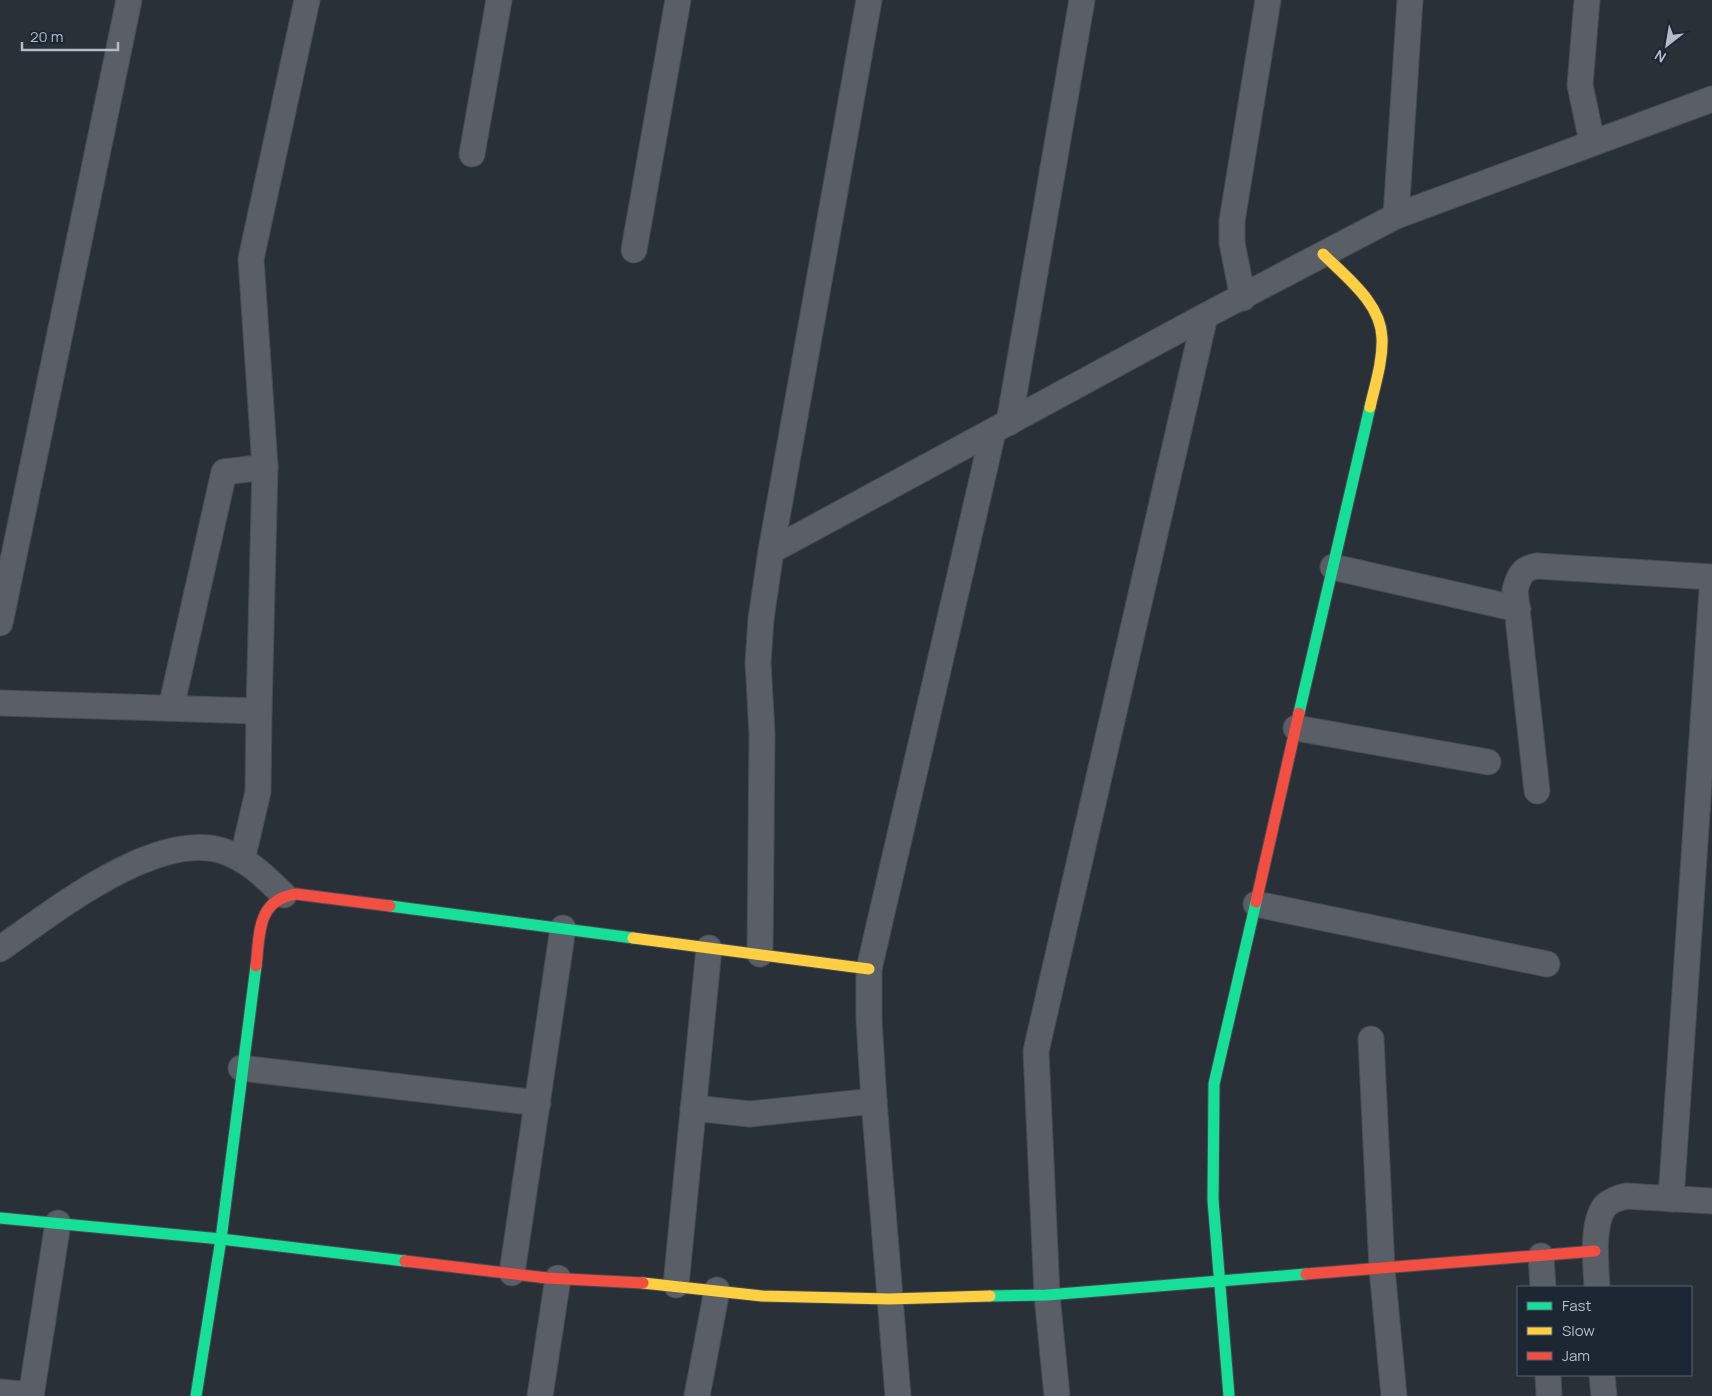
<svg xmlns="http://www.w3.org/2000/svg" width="1712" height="1396" font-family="Manrope,sans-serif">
  <rect width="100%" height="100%" fill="#2a3038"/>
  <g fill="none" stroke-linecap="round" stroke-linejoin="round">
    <g stroke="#484c53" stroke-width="27">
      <g id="street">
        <polyline points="1587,0 1580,85 1592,142"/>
        <polyline points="472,154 499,0"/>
        <polyline points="1396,216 1410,0"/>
        <polyline points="634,250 678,0"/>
        <polyline points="1243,298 1232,243 1232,221 1268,0"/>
        <polyline points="1009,423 1082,0"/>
        <polyline points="771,551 1205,316 1396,216 1712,99"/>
        <polyline points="1333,567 1518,609"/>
        <polyline points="0,623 129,0"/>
        <polyline points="0,703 259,711 265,467 251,259 307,0"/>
        <polyline points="171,708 224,472 265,467"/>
        <polyline points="1296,728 1488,762"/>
        <path d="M1537 791 1515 590C1519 576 1522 568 1537 566L1712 577"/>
        <polyline points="242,860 258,792 259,711"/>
        <polyline points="1256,904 1547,964"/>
        <path d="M0 949C53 912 159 827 226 852 250 861 266 878 284 895"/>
        <polyline points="760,954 762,734 758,662 761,619 771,551 869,0"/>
        <polyline points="1371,1039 1382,1269 1394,1396"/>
        <polyline points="241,1068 538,1103"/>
        <polyline points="693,1108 750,1114 874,1101"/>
        <polyline points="1671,1199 1712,590"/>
        <polyline points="1541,1256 1543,1287"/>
        <polyline points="512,1273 563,928"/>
        <polyline points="676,1285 709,948"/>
        <path d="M1597 1287C1596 1266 1591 1224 1605 1206 1611 1200 1619 1198 1626 1196L1712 1201"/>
        <polyline points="1548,1375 1549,1396"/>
        <polyline points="1602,1375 1604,1396"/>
        <polyline points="0,1392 31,1395"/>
        <polyline points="31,1396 58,1223"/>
        <polyline points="540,1396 558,1278"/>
        <polyline points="697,1396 717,1290"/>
        <polyline points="898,1396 874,1101 869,1020 869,969 993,432"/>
        <polyline points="1057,1396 1047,1295 1036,1051 1205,316"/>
      </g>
    </g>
    <g stroke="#484c53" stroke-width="13">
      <g id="fast">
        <polyline points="1299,713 1370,407"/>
        <polyline points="390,906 633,938"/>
        <polyline points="0,1218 221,1239 405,1261"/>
        <polyline points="990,1296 1047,1295 1306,1274"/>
        <polyline points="196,1396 221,1239 256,966"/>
        <polyline points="1229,1396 1213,1200 1214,1084 1256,902"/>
      </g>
    </g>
    <g stroke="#484c53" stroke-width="13">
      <g id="slow">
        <path d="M1323 254C1346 277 1381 303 1382 338 1383 361 1375 385 1370 407"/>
        <polyline points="633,938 869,969"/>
        <polyline points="643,1283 762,1296 889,1299 990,1296"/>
      </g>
    </g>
    <g stroke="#484c53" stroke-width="13">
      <g id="jam">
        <polyline points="1256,902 1299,713"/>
        <path d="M256 966C260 935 256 900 296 894L390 906"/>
        <polyline points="405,1261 547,1278 643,1283"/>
        <polyline points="1306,1274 1595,1251"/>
      </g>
    </g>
    <use href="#street" stroke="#5a5e66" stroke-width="25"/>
    <use href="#fast" stroke="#16e098" stroke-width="11"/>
    <use href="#slow" stroke="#ffcf43" stroke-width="11"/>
    <use href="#jam" stroke="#f24e42" stroke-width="11"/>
  </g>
  <rect x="1517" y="1286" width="175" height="90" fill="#1d2633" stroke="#59626f"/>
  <rect x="1527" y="1302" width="25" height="8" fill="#16e098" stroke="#59626f"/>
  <text x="1562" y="1311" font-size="15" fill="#b4bcc9">Fast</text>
  <rect x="1527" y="1327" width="25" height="8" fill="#ffcf43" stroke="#59626f"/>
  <text x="1562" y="1336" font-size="15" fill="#b4bcc9">Slow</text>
  <rect x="1527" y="1352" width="25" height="8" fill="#f24e42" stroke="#59626f"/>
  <text x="1562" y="1361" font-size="15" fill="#b4bcc9">Jam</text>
  <g transform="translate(1667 45) rotate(211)" stroke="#1d2633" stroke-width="4" paint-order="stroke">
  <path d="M0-4L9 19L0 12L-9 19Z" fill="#b4bcc9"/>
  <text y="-8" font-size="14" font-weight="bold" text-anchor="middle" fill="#b4bcc9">N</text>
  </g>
  <path d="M22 42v8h96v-8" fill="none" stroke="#b4bcc9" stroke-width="2.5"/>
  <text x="30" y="42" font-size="15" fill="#b4bcc9" stroke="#1d2633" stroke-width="4" paint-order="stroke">20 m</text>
</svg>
